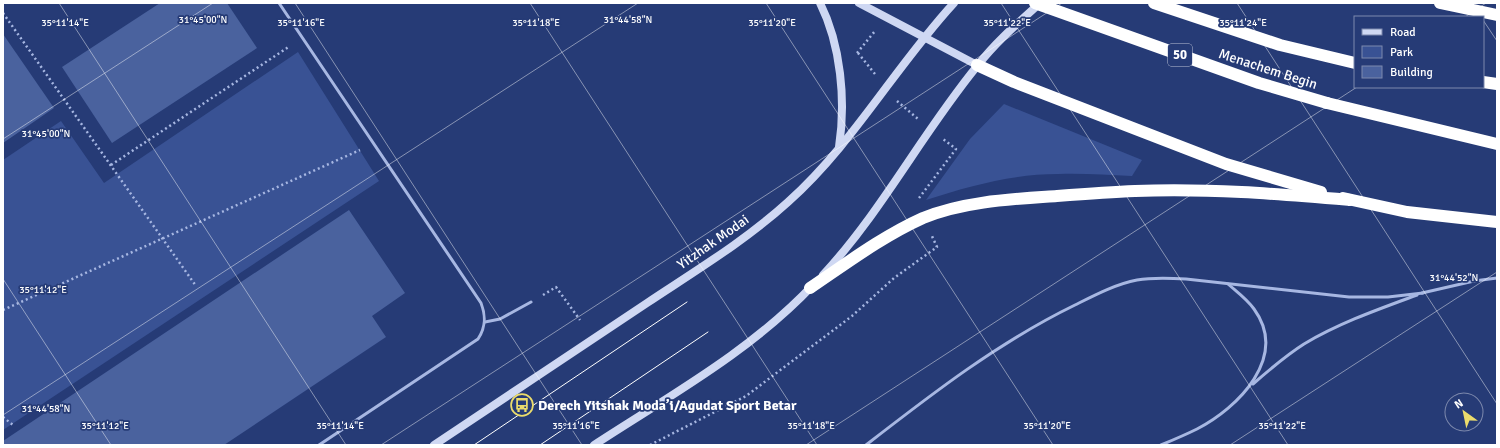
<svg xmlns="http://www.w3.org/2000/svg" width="1500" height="448" font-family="Signika,sans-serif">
  <rect width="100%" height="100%" fill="#263b76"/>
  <g fill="#395294">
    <polygon points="298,52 379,181 3,430 3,160 61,121 104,183"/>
    <path d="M1004 104 1142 160 1132 176C1107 175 1083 173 1058 174 1013 174 969 186 926 200L970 139Z"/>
  </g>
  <g fill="#4a629e">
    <polygon points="160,3 227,3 257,48 112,143 62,67"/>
    <polygon points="3,34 54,108 3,143"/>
    <polygon points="349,210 405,293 372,316 386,337 224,445 3,445 3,441"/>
  </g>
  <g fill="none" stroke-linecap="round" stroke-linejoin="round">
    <g stroke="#a7b7e2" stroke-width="2.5" stroke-dasharray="2 3" stroke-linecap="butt">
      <polyline points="3,13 196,286"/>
      <polyline points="857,53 875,31"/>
      <polyline points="858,53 875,74"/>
      <polyline points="897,101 918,119"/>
      <polyline points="111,165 290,46"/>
      <polyline points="919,198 956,149 943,139"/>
      <polyline points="543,295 556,287 580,320"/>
      <polyline points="3,310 360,150"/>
      <polyline points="3,417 13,425"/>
      <polyline points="650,445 746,396 852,316 894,278 937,247 931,234"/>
    </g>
    <g stroke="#a7b7e2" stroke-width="3">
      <path d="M279 3 481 303C486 316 486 327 478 339L319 445"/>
      <polyline points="1422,293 1474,281 1497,278"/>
      <polyline points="485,322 500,319 531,302"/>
      <path d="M1253 384C1269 370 1285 356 1304 344 1339 323 1379 309 1417 295"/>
      <path d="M866 445C933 393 999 342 1075 305 1095 295 1116 284 1137 280 1154 277 1170 278 1186 279L1349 297H1388L1423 293"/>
      <path d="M1161 445C1173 440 1185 435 1197 429 1238 408 1289 357 1254 309 1247 299 1237 292 1228 284"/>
    </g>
    <g stroke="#cfd8f3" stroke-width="8">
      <path d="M820 3C841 45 846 101 839 147"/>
      <polyline points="859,3 977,65"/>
      <path d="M823 275C883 210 922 133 978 65 996 42 1018 23 1040 3"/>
      <path d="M434 445C505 398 576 350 647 303 695 271 745 241 788 202 853 144 895 67 954 3"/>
      <path d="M594 445C669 396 751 351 813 285"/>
    </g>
    <g stroke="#fff" stroke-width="12">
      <polyline points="1154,3 1280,45 1355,63"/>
      <polyline points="1440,3 1497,15"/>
      <polyline points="977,65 1014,82 1226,164 1321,192"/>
      <polyline points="1483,82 1497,84"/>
      <polyline points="1327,103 1497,144"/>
      <polyline points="1343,198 1407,212 1497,222"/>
      <path d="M810 288C847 263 883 236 923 218 964 201 1014 199 1057 196 1083 194 1109 192 1135 191 1207 188 1278 194 1350 200"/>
    </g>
    <g stroke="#fff" stroke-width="1">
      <polyline points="474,445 687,302"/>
      <polyline points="540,445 708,332"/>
    </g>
    <polyline stroke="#fff" stroke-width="12" points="1035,3 1259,83 1327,103"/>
  </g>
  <path fill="none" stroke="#fff" stroke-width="1" stroke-opacity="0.45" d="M59 3 346 445M295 3 582 445M530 3 817 445M766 3 1053 445M1001 3 1288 445M1237 3 1497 404M1472 3 1481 17M1465 17 1486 3M1483 20 1497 41M3 139 213 3M3 279 111 445M3 415 638 3M381 445 1062 3M806 445 1357 87M1230 445 1497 272"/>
  <defs>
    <g id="bus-ring" transform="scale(1.15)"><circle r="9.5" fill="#263b76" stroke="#ebdc6c" stroke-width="1.5"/><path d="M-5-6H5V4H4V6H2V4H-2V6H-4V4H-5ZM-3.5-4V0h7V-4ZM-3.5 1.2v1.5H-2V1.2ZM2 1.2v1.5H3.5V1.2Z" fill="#ebdc6c"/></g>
  </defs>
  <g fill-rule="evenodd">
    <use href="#bus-ring" x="522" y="405"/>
  </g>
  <g text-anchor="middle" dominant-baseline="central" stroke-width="3.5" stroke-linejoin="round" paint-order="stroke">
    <rect fill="#263b76" stroke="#bec4d6" stroke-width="1" x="1168" y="44" width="24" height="22" rx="3"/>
    <g font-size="13" font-weight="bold" fill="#fff">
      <text x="1180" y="55">50</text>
    </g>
    <g font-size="14" fill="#fff" stroke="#263b76">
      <text transform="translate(1268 69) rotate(18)">Menachem Begin</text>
      <text transform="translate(713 242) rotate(-35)">Yitzhak Modai</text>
    </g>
    <g font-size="14" font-weight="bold" fill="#fff" stroke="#263b76" text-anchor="start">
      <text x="538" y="405">Derech Yitshak Moda’i/Agudat Sport Betar</text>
    </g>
  </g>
  <g font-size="10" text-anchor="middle" fill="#fff" stroke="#263b76" stroke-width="3.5" stroke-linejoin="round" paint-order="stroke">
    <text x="203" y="23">31°45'00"N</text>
    <text x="628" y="23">31°44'58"N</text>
    <text x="1243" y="26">35°11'24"E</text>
    <text x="65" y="26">35°11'14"E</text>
    <text x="301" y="26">35°11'16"E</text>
    <text x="536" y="26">35°11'18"E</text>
    <text x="772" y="26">35°11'20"E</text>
    <text x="1007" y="26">35°11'22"E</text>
    <text x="46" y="137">31°45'00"N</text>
    <text x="1454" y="281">31°44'52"N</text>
    <text x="43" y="293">35°11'12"E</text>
    <text x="46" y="412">31°44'58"N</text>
    <text x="105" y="429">35°11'12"E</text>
    <text x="340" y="429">35°11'14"E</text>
    <text x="576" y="429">35°11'16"E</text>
    <text x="811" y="429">35°11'18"E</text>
    <text x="1047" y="429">35°11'20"E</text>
    <text x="1282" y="429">35°11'22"E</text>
  </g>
  <rect width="1500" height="448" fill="none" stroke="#ffffff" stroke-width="8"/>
  <rect x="1354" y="16" width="130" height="72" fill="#263b76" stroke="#7d89ad"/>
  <rect x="1362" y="29" width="20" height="6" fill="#cfd8f3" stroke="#7d89ad"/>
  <text x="1390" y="36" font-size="12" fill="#ffffff">Road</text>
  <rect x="1362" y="46" width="20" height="12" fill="#395294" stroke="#7d89ad"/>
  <text x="1390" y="56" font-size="12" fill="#ffffff">Park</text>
  <rect x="1362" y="66" width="20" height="12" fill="#4a629e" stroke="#7d89ad"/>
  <text x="1390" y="76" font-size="12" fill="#ffffff">Building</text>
  <g transform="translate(1464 412) rotate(327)"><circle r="19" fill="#263b76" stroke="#7d89ad"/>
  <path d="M0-3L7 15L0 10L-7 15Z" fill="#ebdc6c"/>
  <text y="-6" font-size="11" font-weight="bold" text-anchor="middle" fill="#ffffff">N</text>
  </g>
</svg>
